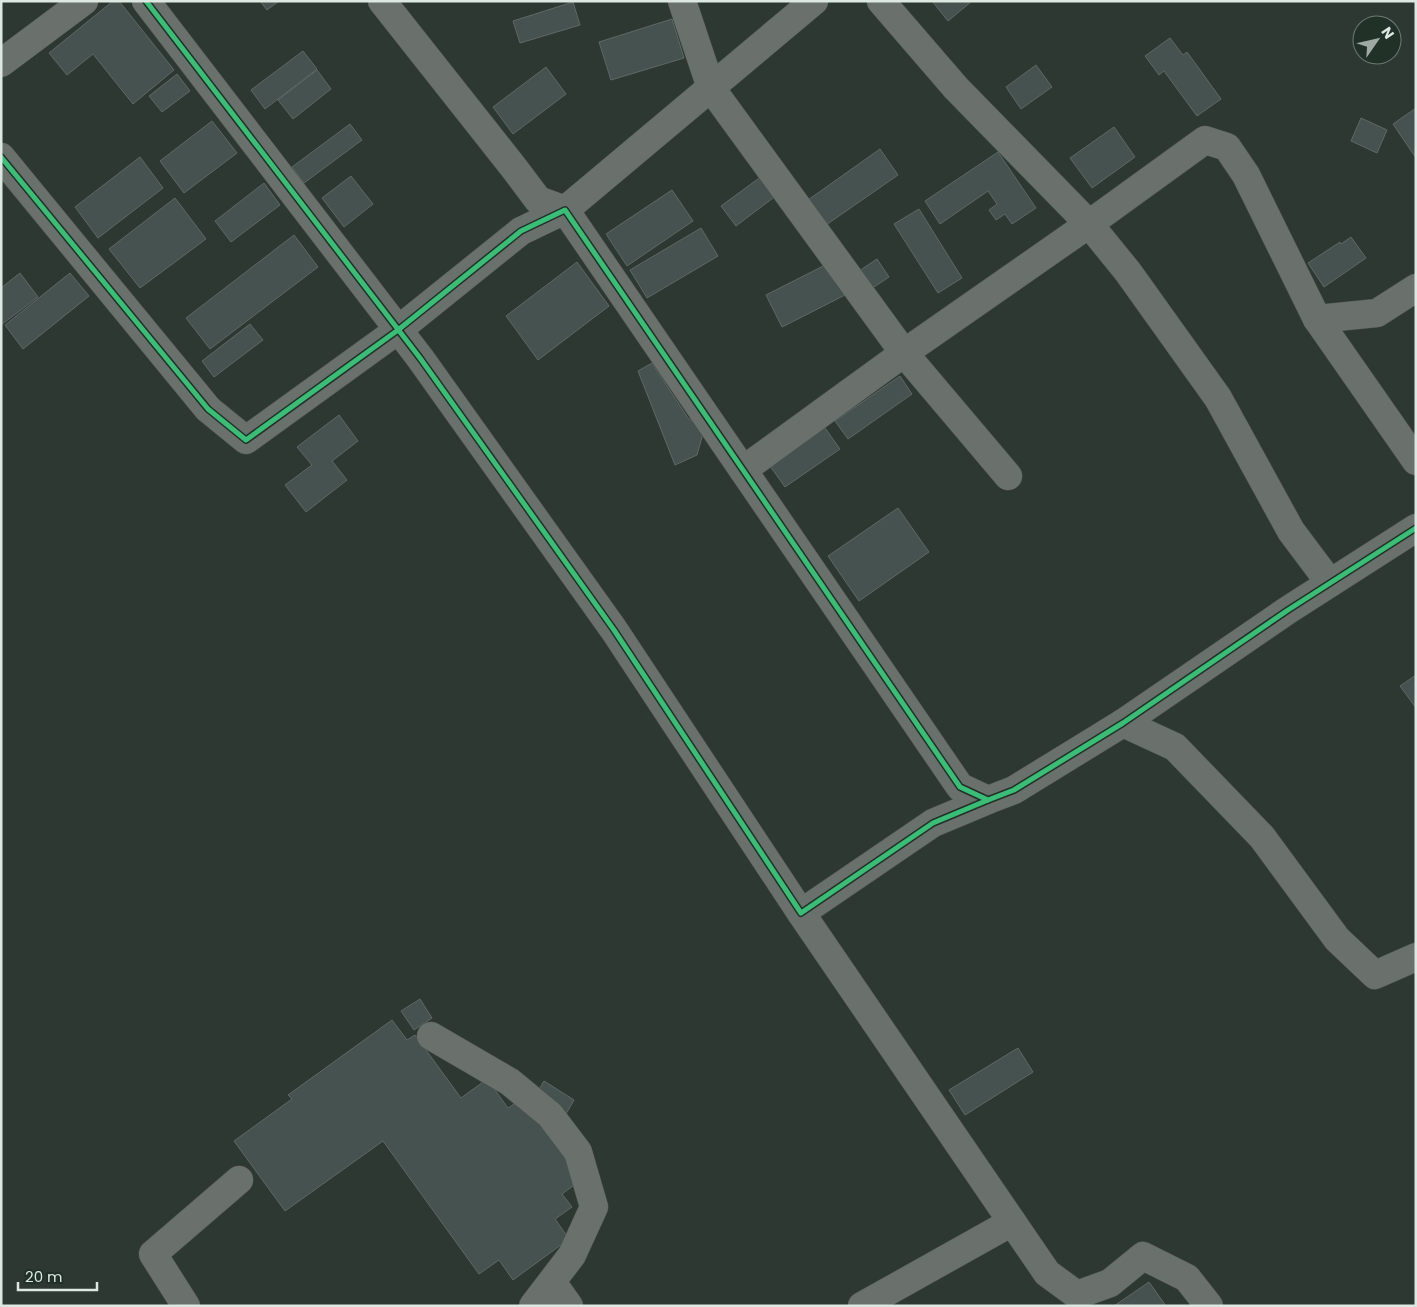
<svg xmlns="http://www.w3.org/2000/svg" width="1417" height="1307" font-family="Poppins,sans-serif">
  <rect width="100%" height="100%" fill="#2e3833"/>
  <g fill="#46524f" stroke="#5e6865">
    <polygon points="113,1 119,1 174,70 133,104 93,54 67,75 49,53"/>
    <polygon points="260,1 279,1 267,10"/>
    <polygon points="932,1 972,1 948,21"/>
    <polygon points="573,2 580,25 520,43 513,21"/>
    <polygon points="672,19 684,58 611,80 599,42"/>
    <polygon points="1170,38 1183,55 1187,52 1221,99 1197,116 1164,71 1159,75 1145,56"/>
    <polygon points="303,51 317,69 265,109 251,90"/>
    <polygon points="1036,65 1052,87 1021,109 1006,87"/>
    <polygon points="546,67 566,94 513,134 493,107"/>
    <polygon points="317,70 331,89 293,119 278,100"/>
    <polygon points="177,74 190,91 162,112 149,96"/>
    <polygon points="1416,108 1416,158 1393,124"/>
    <polygon points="1361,118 1387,130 1377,153 1351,141"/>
    <polygon points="212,121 237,153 184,193 160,161"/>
    <polygon points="350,124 362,140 304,183 292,167"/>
    <polygon points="1114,127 1135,157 1092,188 1070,158"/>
    <polygon points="880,149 898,175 826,225 808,200"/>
    <polygon points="998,152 1036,208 1012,224 1005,214 996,220 989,210 997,204 988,191 940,224 925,201"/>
    <polygon points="140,157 163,188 98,238 75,207"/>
    <polygon points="351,176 373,204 344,227 322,198"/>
    <polygon points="762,176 777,195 736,226 721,206"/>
    <polygon points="264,183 280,205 231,242 215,221"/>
    <polygon points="672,190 693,221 627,266 606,234"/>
    <polygon points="175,198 206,239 140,288 109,249"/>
    <polygon points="919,209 962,278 938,293 894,224"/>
    <polygon points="701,228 718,256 647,298 630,270"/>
    <polygon points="294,235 318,267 210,349 186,318"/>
    <polygon points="1351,237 1366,258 1324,287 1308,263 1340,242 1341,244"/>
    <polygon points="877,259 889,277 871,289 859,271"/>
    <polygon points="577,262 609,306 538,360 506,316"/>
    <polygon points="831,262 847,294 782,327 766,295"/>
    <polygon points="20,273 38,297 1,325 1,288"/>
    <polygon points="70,273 89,296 23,349 5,325"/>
    <polygon points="250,324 263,340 214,377 202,361"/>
    <polygon points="652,363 688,418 704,430 697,455 675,465 638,371"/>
    <polygon points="900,376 912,394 848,439 835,421"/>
    <polygon points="339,415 358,441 332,461 347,480 306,512 285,485 312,465 297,447"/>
    <polygon points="825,428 840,449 785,487 770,466"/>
    <polygon points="898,508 929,552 859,601 828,556"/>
    <polygon points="1416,675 1416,708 1400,686"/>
    <polygon points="420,999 432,1018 414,1030 401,1011"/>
    <polygon points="392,1020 407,1040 415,1035 461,1098 487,1079 508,1108 522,1099 581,1180 562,1194 572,1207 555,1219 569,1239 513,1280 499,1260 479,1274 383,1141 285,1211 234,1141 292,1099 288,1095"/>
    <polygon points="1018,1048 1033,1072 965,1115 949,1090"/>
    <polygon points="544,1081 574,1100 566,1114 536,1095"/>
    <polygon points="1149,1282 1166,1306 1114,1306"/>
  </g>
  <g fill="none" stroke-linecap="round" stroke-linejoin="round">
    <g stroke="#4b534f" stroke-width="29">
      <g id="minor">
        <polyline points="146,1 420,358 614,630 801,913 933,823 988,800"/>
        <polyline points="382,1 514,168 538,200 565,210 814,1"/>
        <polyline points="682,1 711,88 904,353 1008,476"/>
        <polyline points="881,1 956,88 1089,224 1205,140 1227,147 1246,175 1317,319 1416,461"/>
        <polyline points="1,63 84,1"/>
        <polyline points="1,157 208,409 246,440 398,330 521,231 565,210 960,787 988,800 1014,790 1123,723 1288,610 1416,528"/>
        <polyline points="1317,319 1377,313 1416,288"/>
        <polyline points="743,470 904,353 1089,224 1128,272 1218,398 1291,531 1330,583"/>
        <polyline points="1123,723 1175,747 1262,837 1337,939 1375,975 1416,957"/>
        <polyline points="801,913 1047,1273 1077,1295 1110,1283 1143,1256 1187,1278 1209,1306"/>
        <polyline points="431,1036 510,1082 550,1115 578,1152 594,1207 572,1255 533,1306"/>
        <polyline points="552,1282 569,1306"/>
        <polyline points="186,1306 153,1254 239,1180"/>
        <polyline points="862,1306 1012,1222"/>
      </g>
    </g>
    <use href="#minor" stroke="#6a716d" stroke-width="28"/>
    <g stroke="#213128" stroke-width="8">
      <g id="cycleway">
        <polyline points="146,1 420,358 614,630 801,913 933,823 988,800"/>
        <polyline points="1,157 208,409 246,440 398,330 521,231 565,210 960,787 988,800 1014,790 1123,723 1288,610 1416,528"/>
      </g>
    </g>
    <use href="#cycleway" stroke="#3abd76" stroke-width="5"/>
  </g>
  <rect width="1417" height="1307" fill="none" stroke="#dee8e2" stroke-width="5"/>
  <g transform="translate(1377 40) rotate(56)"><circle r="24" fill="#213128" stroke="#6d7a72"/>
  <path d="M0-4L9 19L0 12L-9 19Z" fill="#a0aaa5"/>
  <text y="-8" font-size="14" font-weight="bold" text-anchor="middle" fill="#dee8e2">N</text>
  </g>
  <path d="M18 1282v8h79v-8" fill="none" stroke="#dee8e2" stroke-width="2.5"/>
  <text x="25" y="1282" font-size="15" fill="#dee8e2" stroke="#213128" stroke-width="4" paint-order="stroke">20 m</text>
</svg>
